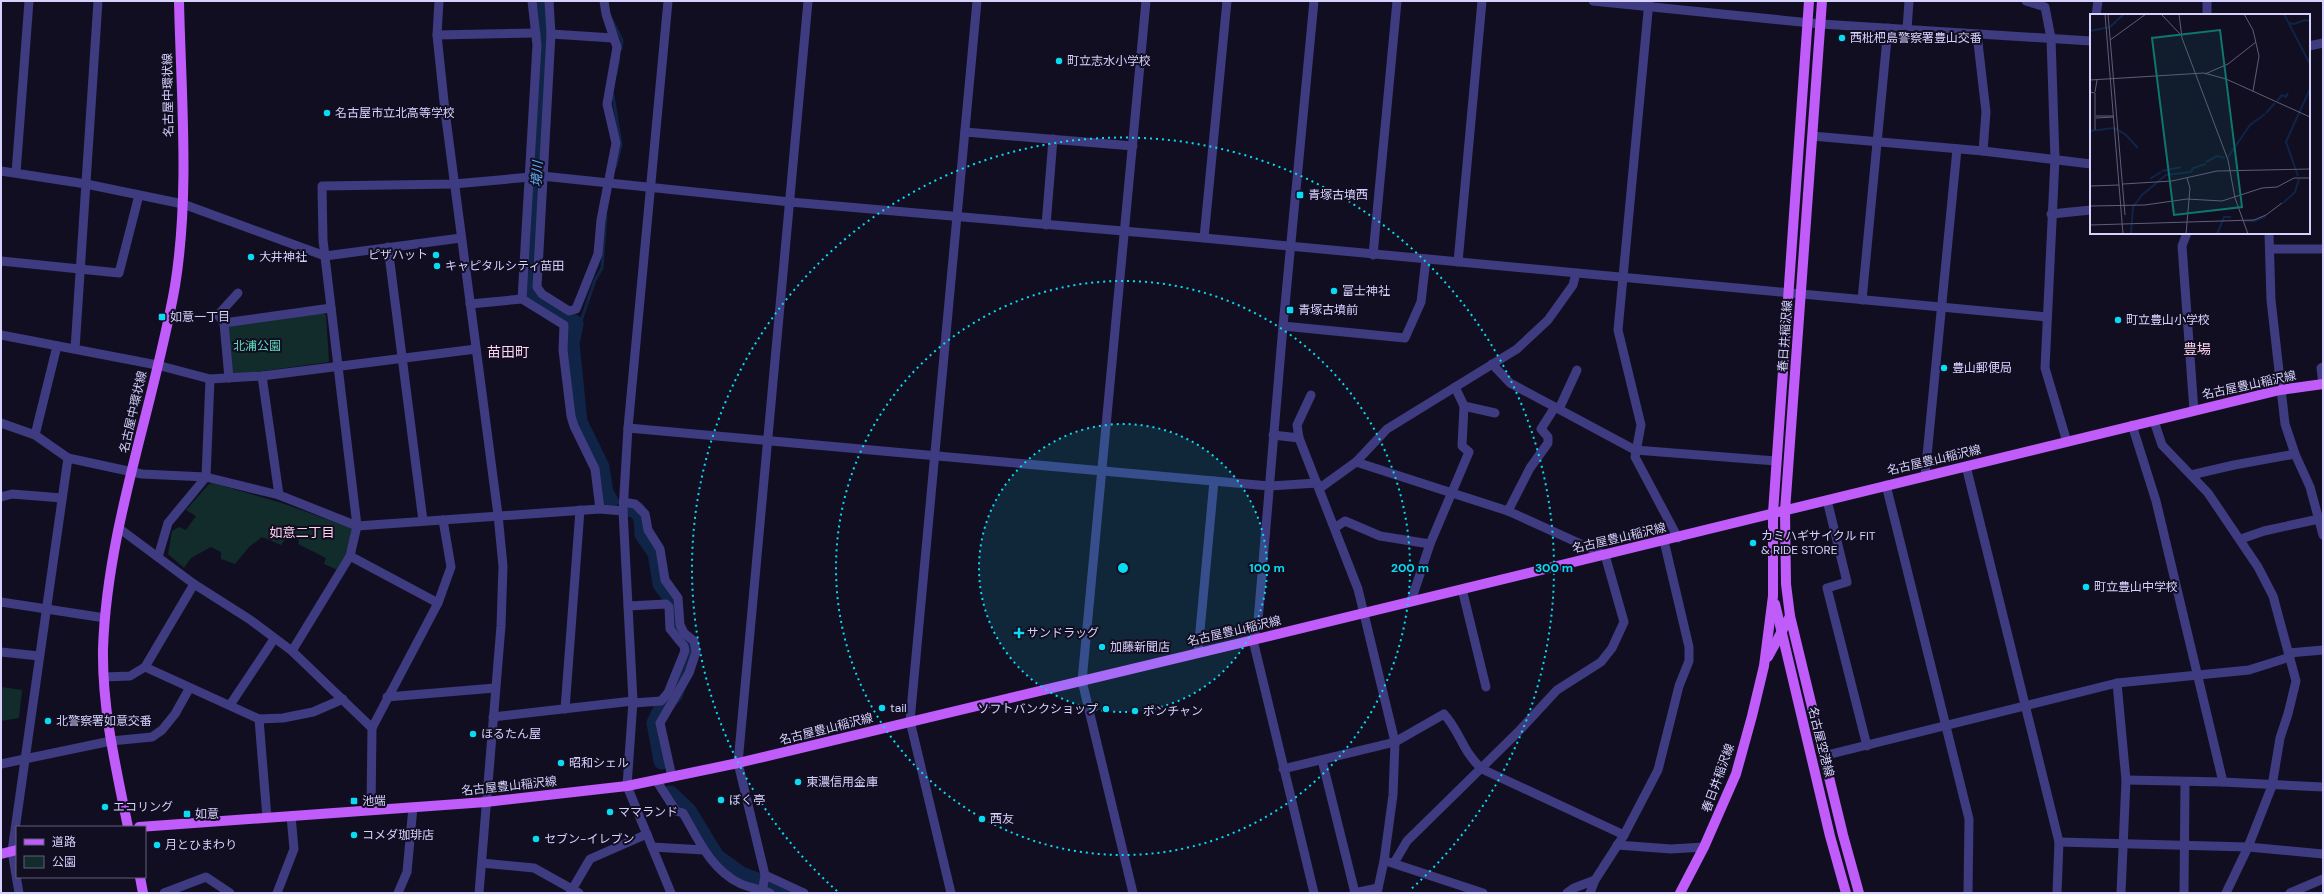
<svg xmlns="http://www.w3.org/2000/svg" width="2324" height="894" font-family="'DM Sans','Noto Sans JP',sans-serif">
  <rect width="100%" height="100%" fill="#120e22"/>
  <g fill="#122c2b">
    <polygon points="321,313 326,315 329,362 233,375 227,328 231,324"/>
    <polygon points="213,483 282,503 351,528 353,532 346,557 338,570 324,564 326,558 298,544 299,540 288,535 281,545 262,537 249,547 235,564 221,559 221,552 211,547 191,558 184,568 168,554 172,531 179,527 186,530 196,516 186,510 209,484"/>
    <polygon points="1,687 22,690 19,718 1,721"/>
  </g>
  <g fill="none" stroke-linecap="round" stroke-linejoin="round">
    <g stroke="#0f2446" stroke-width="3">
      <polyline points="612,20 622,40 621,49"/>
      <polyline points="616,74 619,58"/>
      <polyline points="613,95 621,145 616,166"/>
      <polyline points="575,324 581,321 595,280 602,268 606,216"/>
    </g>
    <g stroke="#0f2446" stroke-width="17">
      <polyline points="541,1 544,40 531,296 575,324 571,343 579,422 601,467 605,493 610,501"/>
      <polyline points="629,508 637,510 642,518 643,534 656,553 661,584 673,600 675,627 681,637 688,643 691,652 674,695 661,710 655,723 662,761"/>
      <polyline points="670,794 688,811 716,857 741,875 789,893"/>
    </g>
    <g stroke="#3e3b80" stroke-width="9">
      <polyline points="439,1 437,35 445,111 498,515 503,566 501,626 479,893"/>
      <polyline points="532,1 537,45 522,299 564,325 563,350 571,416 574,426 595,469 600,509 623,511 633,701 627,786 671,893"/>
      <polyline points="549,1 551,34 537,287 542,294 569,311 576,309 598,254 601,220 616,143 607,104 617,47 606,14 604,1"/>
      <polyline points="1593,1 1821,24 2091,41"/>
      <polyline points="1649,1 1618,330 1641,425 1635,457 1678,538"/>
      <polyline points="2026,1 2045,7 2051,38 2055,159 2045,368 2067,442"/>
      <polyline points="2096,15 2098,1"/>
      <polyline points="2207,15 2207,1"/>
      <polyline points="1907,29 1909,1"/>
      <polyline points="551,34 613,38"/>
      <polyline points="1977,34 1986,112 1983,151"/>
      <polyline points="437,35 536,33"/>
      <polyline points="2309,46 2323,43"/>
      <polyline points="965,132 1133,146"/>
      <polyline points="1812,136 1983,151 2091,164"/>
      <polyline points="1,171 86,184 183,204 325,256 461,238"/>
      <polyline points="16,173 29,1"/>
      <polyline points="2051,214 2091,210"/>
      <polyline points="1046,225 1053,139"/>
      <polyline points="2187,233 2182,246 2194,411"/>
      <polyline points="2269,233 2271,300 2285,424 2295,454 2310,487 2323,535"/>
      <polyline points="1204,238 1227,1"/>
      <polyline points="388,247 423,521"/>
      <polyline points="2270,249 2323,249"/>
      <polyline points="1373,255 1397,1"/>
      <polyline points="1,261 119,273 139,195"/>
      <polyline points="1458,262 1482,1"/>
      <polyline points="1862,300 1888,28"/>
      <polyline points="470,304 522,299"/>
      <polyline points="224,323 218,315 238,293"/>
      <polyline points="1283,326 1405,338 1421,302 1426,259"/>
      <polyline points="1,335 157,365 210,379 262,376 476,349"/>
      <polyline points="75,349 98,1"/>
      <polyline points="1492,364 1510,383 1635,450 1776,461"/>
      <polyline points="2323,367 2321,368 2323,384"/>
      <polyline points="262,376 279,495"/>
      <polyline points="229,378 224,323 331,308"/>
      <polyline points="1311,395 1297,425 1299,438 1358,589 1395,742 1393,795 1384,861 1377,893"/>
      <polyline points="1464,406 1495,413"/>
      <polyline points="1559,409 1577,370"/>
      <polyline points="2154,421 2162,445 2208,493 2258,567 2273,596 2296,681 2288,714 2280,738 2272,786 2248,847 2226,893"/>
      <polyline points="1,423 35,435 68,458 142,474 206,477 279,495 357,526 600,509"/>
      <polyline points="2132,425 2156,501 2223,782"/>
      <polyline points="628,428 1269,486 1317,483"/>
      <polyline points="35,435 57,346"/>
      <polyline points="1273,435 1299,438"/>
      <polyline points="1356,462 1508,511 1605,555 1624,622 1612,648 1601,662 1557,690 1518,732 1407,841 1394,863"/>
      <polyline points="1966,466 2059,842 2057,893"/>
      <polyline points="2191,475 2234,465 2295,454"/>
      <polyline points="1925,476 1957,149"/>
      <polyline points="1886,485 1969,819 1968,893"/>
      <polyline points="1320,488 1356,462 1387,429 1517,349 1548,320 1573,285 1576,273"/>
      <polyline points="1,497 12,494 62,498"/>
      <polyline points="1827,500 1847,582 1827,588 1867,746"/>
      <polyline points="623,502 635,504 645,514 648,530 660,549 665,580 678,598 680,625 684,633 694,641 696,652 689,673 660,723 672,777"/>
      <polyline points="623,511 628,428 668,1"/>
      <polyline points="1508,511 1530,468 1548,443 1548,437 1541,429 1555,407"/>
      <polyline points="1336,527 1345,521 1380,536 1430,544"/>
      <polyline points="120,529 194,584 249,619 292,651 372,728"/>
      <polyline points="2241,539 2264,531 2319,519"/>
      <polyline points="350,556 438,603"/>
      <polyline points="158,557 168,523 206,477 210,379"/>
      <polyline points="1462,589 1486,687"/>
      <polyline points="1411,601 1430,544 1469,452 1462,446 1464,406 1455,387"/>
      <polyline points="1,602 105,618"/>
      <polyline points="628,606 666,604 669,607 670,629 684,646 685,651 668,693 661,701 633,703"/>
      <polyline points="292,651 350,556 357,526 323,240 322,186 454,184 542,176 790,202 1204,238 2047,317"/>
      <polyline points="1,652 39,656"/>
      <polyline points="1198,652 1214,481"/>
      <polyline points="2289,653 2323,650"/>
      <polyline points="145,667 259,719 283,718 313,712 343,699"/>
      <polyline points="104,677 130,676 145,667 194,584"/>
      <polyline points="2117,683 2126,780 2121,893"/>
      <polyline points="387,697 495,688"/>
      <polyline points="230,705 274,639"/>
      <polyline points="565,709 580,510"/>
      <polyline points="493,717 633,701"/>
      <polyline points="259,719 267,818"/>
      <polyline points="1823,756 2117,683 2249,670 2290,657"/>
      <polyline points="1322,760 1355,893"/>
      <polyline points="1,764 111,741 152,737 162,730 175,714 189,689"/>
      <path d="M1283 769 1395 742 1444 714C1461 733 1462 751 1482 769L1624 835"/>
      <path d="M656 780 676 811 683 813C698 839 711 870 741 884 750 888 761 889 770 893"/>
      <polyline points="2126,780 2223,782 2323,787"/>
      <polyline points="371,810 372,728 438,603 451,567 443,520"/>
      <polyline points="2059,842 2248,847 2323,854"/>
      <polyline points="1617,845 1671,849 1704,847"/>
      <polyline points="652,847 704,850"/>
      <polyline points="1389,862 1483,893"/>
      <polyline points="482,863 534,868 579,893"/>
      <polyline points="765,875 804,893"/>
      <polyline points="19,893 12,851 68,458"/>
      <polyline points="164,893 206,877 230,893"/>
      <polyline points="277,893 294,849 291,816"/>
      <polyline points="398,893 407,872 413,807"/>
      <polyline points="570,893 590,859 647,834"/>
      <polyline points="762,893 765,875 738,763 808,1"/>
      <polyline points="951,893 910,721 977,1"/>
      <polyline points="1133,893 1082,681 1146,1"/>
      <polyline points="1314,893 1253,640 1258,621 1283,326 1314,1"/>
      <polyline points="1354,893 1378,888"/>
      <polyline points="1567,893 1574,888 1595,880"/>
      <polyline points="1590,893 1595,880 1624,835 1658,770 1679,686 1689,661 1689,647 1664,541"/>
      <polyline points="2184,893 2185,782"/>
      <polyline points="2290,893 2323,879"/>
    </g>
    <g stroke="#bf5cfa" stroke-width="10">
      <polyline points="1775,604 1830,836 1846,893"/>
      <polyline points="1790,616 1843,835 1859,893"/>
      <polyline points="1768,657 1790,616 1786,584 1785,511 1822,1"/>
      <path d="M128 827C116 768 102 709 103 649 107 527 154 406 175 286 190 193 181 95 179 1"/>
      <polyline points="139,827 486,802 627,786 738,763 1253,640 2280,390 2323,384"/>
      <polyline points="1,854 17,850"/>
      <polyline points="140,877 143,893"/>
      <polyline points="1680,893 1704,847 1736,774 1752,716 1764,666 1773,596 1773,513 1809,1"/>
    </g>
  </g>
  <circle cx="1123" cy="568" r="144" fill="#08dbf2" fill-opacity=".12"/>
  <g fill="none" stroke="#08dbf2" stroke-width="2" stroke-dasharray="2 4">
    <circle cx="1123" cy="568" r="144"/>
    <circle cx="1123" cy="568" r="287"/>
    <path d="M837 891A431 431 0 1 1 1409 891"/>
  </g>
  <g fill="#08dbf2" stroke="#120e22" stroke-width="1.5">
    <circle cx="1842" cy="38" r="4"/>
    <circle cx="1059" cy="61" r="4"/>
    <circle cx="327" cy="113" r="4"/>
    <rect x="1296" y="191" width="8" height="8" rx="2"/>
    <circle cx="436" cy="255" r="4"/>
    <circle cx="251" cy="257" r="4"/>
    <circle cx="437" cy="266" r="4"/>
    <circle cx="1334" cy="291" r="4"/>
    <rect x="1286" y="306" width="8" height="8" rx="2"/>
    <rect x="158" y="313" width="8" height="8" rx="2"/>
    <circle cx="2118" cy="320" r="4"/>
    <circle cx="1944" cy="368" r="4"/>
    <circle cx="1753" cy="543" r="4"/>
    <circle cx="2086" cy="587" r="4"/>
    <path d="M1017 627h4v4h4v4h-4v4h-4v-4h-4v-4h4z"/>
    <circle cx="1102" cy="647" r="4"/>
    <circle cx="882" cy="708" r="4"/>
    <circle cx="1106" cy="709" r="4"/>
    <circle cx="1135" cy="711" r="4"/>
    <circle cx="48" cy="721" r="4"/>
    <circle cx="473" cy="734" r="4"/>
    <circle cx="561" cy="763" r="4"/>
    <circle cx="798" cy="782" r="4"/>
    <circle cx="721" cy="800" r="4"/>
    <rect x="350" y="797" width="8" height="8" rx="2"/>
    <circle cx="105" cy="807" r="4"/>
    <circle cx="610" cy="812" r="4"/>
    <rect x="183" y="810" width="8" height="8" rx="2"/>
    <circle cx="982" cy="819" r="4"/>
    <circle cx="354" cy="835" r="4"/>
    <circle cx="536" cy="839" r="4"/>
    <circle cx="157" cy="845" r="4"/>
  </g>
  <g text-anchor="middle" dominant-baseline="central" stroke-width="4" stroke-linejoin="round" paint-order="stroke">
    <g font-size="12" fill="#d6d1fd" stroke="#120e22" text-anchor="start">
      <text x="1850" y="38">西枇杷島警察署豊山交番</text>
      <text x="1067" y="61">町立志水小学校</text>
      <text x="335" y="113">名古屋市立北高等学校</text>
      <text x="1308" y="195">青塚古墳西</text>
      <text x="428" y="255" text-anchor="end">ピザハット</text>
      <text x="259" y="257">大井神社</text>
      <text x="445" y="266">キャピタルシティ苗田</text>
      <text x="1342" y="291">富士神社</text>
      <text x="1298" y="310">青塚古墳前</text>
      <text x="170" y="317">如意一丁目</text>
      <text x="2126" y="320">町立豊山小学校</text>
      <text x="1952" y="368">豊山郵便局</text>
      <text x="1761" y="536">カミハギサイクル FIT<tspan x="1761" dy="14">&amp; RIDE STORE</tspan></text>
      <text x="2094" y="587">町立豊山中学校</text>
      <text x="1027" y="633">サンドラッグ</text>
      <text x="1110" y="647">加藤新聞店</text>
      <text x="890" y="708">tail</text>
      <text x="1098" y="709" text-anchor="end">ソフトバンクショップ</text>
      <text x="1143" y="711">ポンチャン</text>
      <text x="56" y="721">北警察署如意交番</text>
      <text x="481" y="734">ほるたん屋</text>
      <text x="569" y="763">昭和シェル</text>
      <text x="806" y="782">東濃信用金庫</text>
      <text x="729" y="800">ぼく亭</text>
      <text x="362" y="801">池端</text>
      <text x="113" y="807">エコリング</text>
      <text x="618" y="812">ママランド</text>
      <text x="195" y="814">如意</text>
      <text x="990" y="819">西友</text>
      <text x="362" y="835">コメダ珈琲店</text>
      <text x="544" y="839">セブン-イレブン</text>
      <text x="165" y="845">月とひまわり</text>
    </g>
    <g font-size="12" fill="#d6d1fd" stroke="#120e22">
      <text transform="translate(168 95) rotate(-91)">名古屋中環状線</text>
      <text transform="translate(1785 336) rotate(-86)">春日井稲沢線</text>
      <text transform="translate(2249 385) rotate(-12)">名古屋豊山稲沢線</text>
      <text transform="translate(133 412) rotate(-77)">名古屋中環状線</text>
      <text transform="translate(1934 460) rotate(-13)">名古屋豊山稲沢線</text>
      <text transform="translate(1619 538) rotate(-13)">名古屋豊山稲沢線</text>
      <text transform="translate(1234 631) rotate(-13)">名古屋豊山稲沢線</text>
      <text transform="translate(826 729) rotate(-14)">名古屋豊山稲沢線</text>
      <text transform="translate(1821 742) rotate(76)">名古屋空港線</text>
      <text transform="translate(1718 778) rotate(-70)">春日井稲沢線</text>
      <text transform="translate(509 786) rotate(-6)">名古屋豊山稲沢線</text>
    </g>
    <g font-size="12" fill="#60dbbc" stroke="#120e22">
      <text x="257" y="346">北浦公園</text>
    </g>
    <g font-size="13" font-style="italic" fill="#63b4fa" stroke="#120e22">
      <text transform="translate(537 174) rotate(-87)">境川</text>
    </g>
    <g font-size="13" fill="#fed3ee" stroke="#120e22">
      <text x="302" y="532">如意二丁目</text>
    </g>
    <g font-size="14" fill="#fed3ee" stroke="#120e22">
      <text x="2197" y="349">豊場</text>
      <text x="508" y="352">苗田町</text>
    </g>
  </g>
  <g transform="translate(2090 14)">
    <rect width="220" height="220" fill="#120e22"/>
    <path fill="none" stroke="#0f2446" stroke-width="2" d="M194 0 220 50M199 9 204 10 215 6 220 7M0 17 20 13 34 0M187 87 192 81 196 83 198 79M176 99 185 89M204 110 196 128 208 162M204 110 220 75M0 117 24 114 35 120 48 134M138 143 160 111 175 100M116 148 127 142 135 144M72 157 91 153M60 165 71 158M193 189 205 178 209 165M155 207H165L176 202M41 220 43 193 52 181 76 161 101 158 103 154 116 150M127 220 134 203H141"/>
    <path fill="none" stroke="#605c7a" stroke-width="1" d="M15 0 33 220M18 0 35 201M71 0 91 21M89 0 92 24 138 146 145 184 158 220M154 0 163 16 169 42 163 77M20 26 56 0M115 60 138 50 166 28M0 66 114 59 136 65 220 103M0 78 5 79V116M5 78 7 66M6 102H24M6 104 24 103M33 170 82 167 127 157 220 155M0 172 29 171M0 192 55 191 97 185 132 187 172 174 187 173 204 164H220M0 211 164 206 176 201 192 189M96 220 100 174 97 164"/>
    <path fill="#0f766e" fill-opacity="0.15" stroke="#0f766e" stroke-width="2" d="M130 16 152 193 84 201 62 24Z"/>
    <rect width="220" height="220" fill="none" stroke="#d6d1fd" stroke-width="2"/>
  </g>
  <circle cx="1123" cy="568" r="6" fill="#08dbf2" stroke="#120e22" stroke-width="2"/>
  <g font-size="12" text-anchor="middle" font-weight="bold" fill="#08dbf2" stroke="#120e22" stroke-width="4" stroke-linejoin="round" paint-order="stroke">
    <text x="1267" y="572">100 m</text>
    <text x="1410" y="572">200 m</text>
    <text x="1554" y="572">300 m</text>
  </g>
  <rect width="2324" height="894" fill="none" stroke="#d6d1fd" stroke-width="4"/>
  <rect x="16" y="826" width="130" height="52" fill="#120e22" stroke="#605c7a"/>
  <rect x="24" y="839" width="20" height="6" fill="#bf5cfa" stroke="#605c7a"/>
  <text x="52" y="846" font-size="12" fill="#d6d1fd">道路</text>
  <rect x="24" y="856" width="20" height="12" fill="#122c2b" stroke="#605c7a"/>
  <text x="52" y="866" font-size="12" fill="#d6d1fd">公園</text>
</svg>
